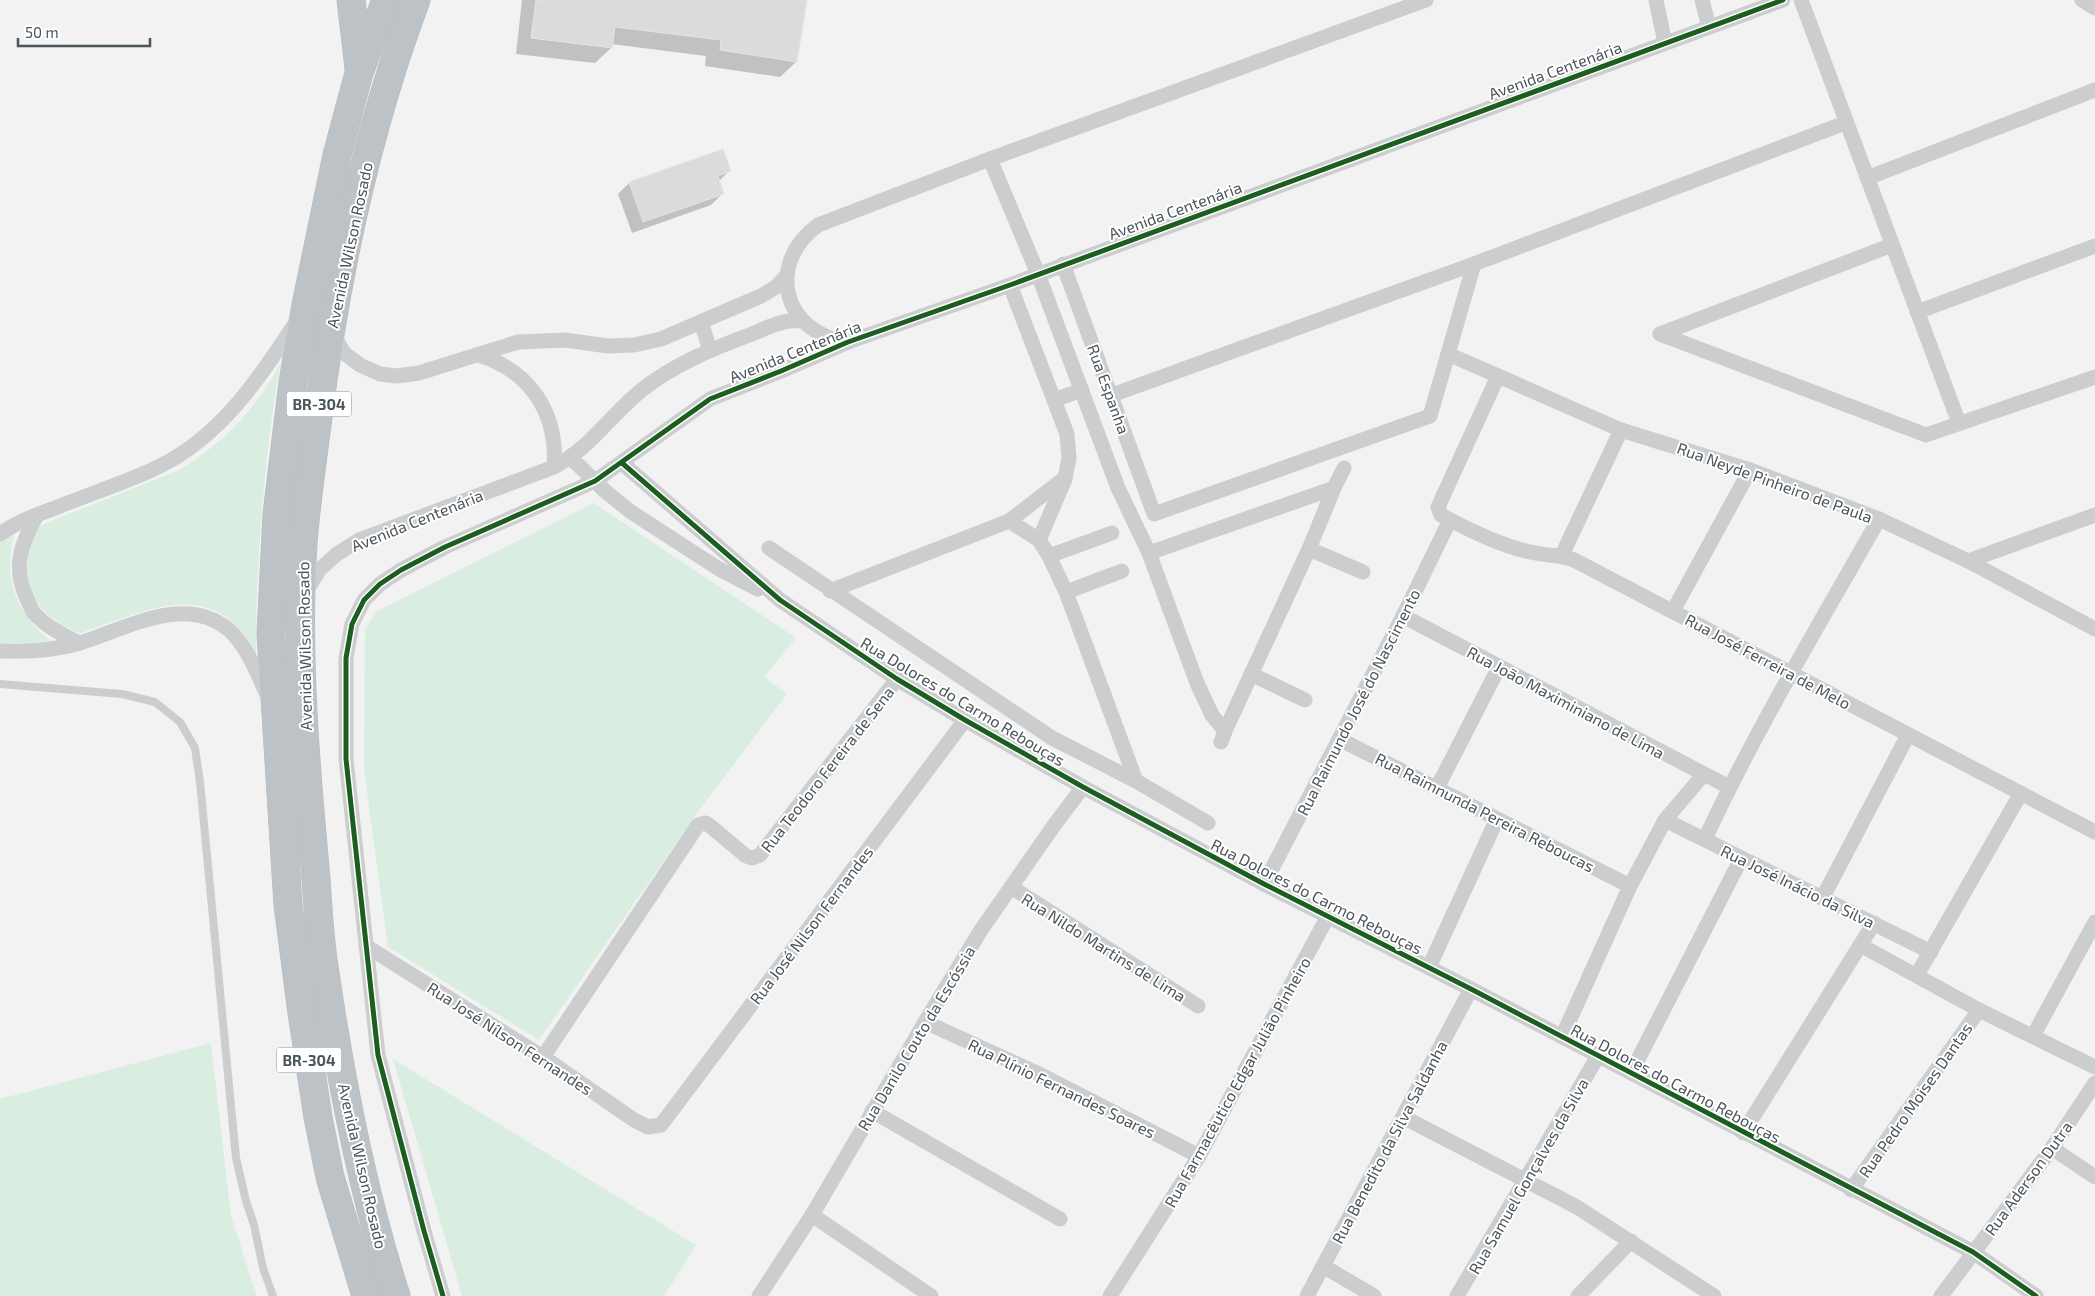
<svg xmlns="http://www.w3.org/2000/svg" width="2095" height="1296" font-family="'Exo 2',sans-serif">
  <rect width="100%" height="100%" fill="#f2f2f2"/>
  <g fill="#d9eee0">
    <path d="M280 364C264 460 256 556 256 654 214 573 145 611 81 633 31 618 12 570 41 525L177 471C223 444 255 410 280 364Z"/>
    <polygon points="594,503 796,638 764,677 787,694 697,813 539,1040 388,947 364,770 365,629 377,611"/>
    <path d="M14 534C3 580 16 613 52 642L0 644V542Z"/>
    <polygon points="211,1043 231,1216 257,1296 0,1296 0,1099"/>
    <polygon points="393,1059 696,1245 664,1296 462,1296"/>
  </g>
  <g fill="#0003">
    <polygon points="522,0 805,0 796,62 780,77 705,66 706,56 611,44 611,48 595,63 516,54"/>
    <polygon points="722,150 729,171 718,182 723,193 711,205 632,233 618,194 629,183"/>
  </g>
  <g fill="#dbdbdc" stroke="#e3e4e4">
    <polygon points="536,0 807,0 797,62 720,50 721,40 615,27 612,48 531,38"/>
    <polygon points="723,149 731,171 718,176 724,194 643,222 629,182"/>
  </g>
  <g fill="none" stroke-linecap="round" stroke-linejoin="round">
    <g stroke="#b7bcc0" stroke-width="29">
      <g id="highway">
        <polyline points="351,0 359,68"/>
        <polyline points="366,1296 330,1177 318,1117 302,1013 288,905 271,634 277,514 293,382 306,305 337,155 359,73 386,0"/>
        <path d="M396 1296C362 1191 341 1082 325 973 319 938 318 902 315 867 305 760 296 651 303 543 306 504 312 464 317 425 335 280 365 136 416 0"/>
      </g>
    </g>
    <polyline stroke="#cccdcf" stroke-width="8" points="0,684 122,694 155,702 180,722 195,748 200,782 236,1158 246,1201 254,1225 263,1268 273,1296"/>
    <g stroke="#cccdcf" stroke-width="15">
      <polyline points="1656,0 1665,43"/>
      <polyline points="1702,0 1709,27"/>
      <polyline points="1801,0 1959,423"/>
      <polyline points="2082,0 2095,8"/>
      <polyline points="990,159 1038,274 1118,488 1149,553 1334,488"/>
      <polyline points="1867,178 2095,90"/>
      <polyline points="1063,264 1154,514 1430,416 1474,264"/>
      <polyline points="1917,312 2095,246"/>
      <polyline points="701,322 710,350"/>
      <polyline points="332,332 344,353 360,365 380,374 397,376 419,373 518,342 565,340 608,346 634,345 661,339 761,296 776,287 787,275"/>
      <polyline points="1660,334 1926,435 2095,377"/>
      <polyline points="1660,334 1892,245"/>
      <path d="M848 342C783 334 765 264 818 225L990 159 1426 0"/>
      <polyline points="1448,354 1621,430 1750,470 1879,519 1968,561 2095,629"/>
      <path d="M479 355C530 371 558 413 554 467"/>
      <path d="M1498 376 1438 507 1441 515C1466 529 1508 549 1536 553 1549 556 1561 555 1574 560L2095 832"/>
      <polyline points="1112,395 1474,264 1845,123"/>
      <polyline points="1054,400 1082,390"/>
      <polyline points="571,458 605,491 631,512 719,569 758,589"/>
      <polyline points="622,463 780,600 897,679 965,720 1083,787 1264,884 1471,989 1973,1252 2036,1296"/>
      <path d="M37 515C21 544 12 567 27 599 29 603 31 609 34 613 45 626 63 635 79 643"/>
      <polyline points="1009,521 1065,478 1069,459 1067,434 1010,285"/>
      <path d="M0 534C16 522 36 515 55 508 89 494 125 483 158 467 221 437 261 376 298 319"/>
      <polyline points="1039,540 1065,479"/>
      <polyline points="769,548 1052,738 1136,781 1208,823"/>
      <polyline points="1309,549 1363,572"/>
      <polyline points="1149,553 1197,683 1212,715 1225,731"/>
      <polyline points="1562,555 1621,430"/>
      <polyline points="1049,556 1112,533"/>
      <polyline points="1968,561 2095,515"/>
      <polyline points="830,591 1009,521 1039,540 1049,556 1066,592 1136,781"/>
      <polyline points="1066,592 1122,571"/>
      <path d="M305 593 320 569 337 554 359 540 554 467C593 446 610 415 643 389 675 364 714 348 752 334 762 330 773 324 784 322 790 320 797 321 803 321"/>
      <polyline points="1673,611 1750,470"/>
      <polyline points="1403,616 1729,787"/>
      <path d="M0 651C27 652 53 651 80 643 126 629 185 593 229 630 248 647 258 676 269 699"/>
      <polyline points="1251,674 1305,700"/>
      <polyline points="1339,739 1630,886"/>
      <polyline points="1221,742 1225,731 1309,549 1334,488 1344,468"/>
      <polyline points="1437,788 1499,667"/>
      <polyline points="1665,820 1931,952"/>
      <path d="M1705 839C1756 729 1819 625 1879 519"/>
      <polyline points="1264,884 1403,616 1450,520"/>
      <polyline points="1011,887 1198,1006"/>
      <polyline points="1823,897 1908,735"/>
      <polyline points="366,946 543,1057 634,1120 648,1127 661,1125 965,720"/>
      <polyline points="1862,946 1979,1010 2095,1067"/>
      <polyline points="1429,967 1497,819"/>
      <polyline points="1917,975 2021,793"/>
      <polyline points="925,1022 1039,1074 1199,1156"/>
      <polyline points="2033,1036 2095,922"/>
      <polyline points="1562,1037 1630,886 1665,820 1704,774"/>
      <polyline points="543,1057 698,825 705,823 709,825 746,856 752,858 760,855 897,679"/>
      <polyline points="1631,1073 1741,859"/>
      <polyline points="872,1111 1060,1219"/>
      <polyline points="1403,1117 1577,1207 1714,1296"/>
      <polyline points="1743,1133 1874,923"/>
      <polyline points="2052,1148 2095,1177"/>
      <polyline points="1851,1190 1979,1010"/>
      <polyline points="812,1215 931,1296"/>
      <polyline points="1323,1266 1374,1296"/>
      <polyline points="443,1296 424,1231 378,1055 346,759 346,658 352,624 364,600 380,584 401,570 445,547 595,481 710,399 781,371 848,342 1010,285 1783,0"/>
      <polyline points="759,1296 812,1215 925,1022 981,930 1055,824 1083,787"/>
      <polyline points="1110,1296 1199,1156 1328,916"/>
      <polyline points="1307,1296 1471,989"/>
      <polyline points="1457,1296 1598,1056"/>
      <polyline points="1578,1296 1631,1241"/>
      <polyline points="1941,1296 2052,1148 2095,1083"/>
    </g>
    <use href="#highway" stroke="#bdc2c6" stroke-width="28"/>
    <g stroke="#fff" stroke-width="8">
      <g id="cycleway">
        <polyline points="622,463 780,600 897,679 965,720 1083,787 1264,884 1471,989 1973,1252 2036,1296"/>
        <polyline points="443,1296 424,1231 378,1055 346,759 346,658 352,624 364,600 380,584 401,570 445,547 595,481 710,399 781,371 848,342 1010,285 1783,0"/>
      </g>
    </g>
    <use href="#cycleway" stroke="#1b5e20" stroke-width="5"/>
  </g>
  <g text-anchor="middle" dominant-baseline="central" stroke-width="4" stroke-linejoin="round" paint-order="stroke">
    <g fill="#fff" stroke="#80888d" stroke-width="1">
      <rect x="286.5" y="391.5" width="65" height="25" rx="4"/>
      <rect x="276.5" y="1047.5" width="65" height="25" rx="4"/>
    </g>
    <g font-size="15" font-weight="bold" fill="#4a555c">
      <text x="319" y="404">BR-304</text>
      <text x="309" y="1060">BR-304</text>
    </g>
    <g font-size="16" fill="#4a555c" stroke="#fff">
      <text transform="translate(1555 70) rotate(-20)">Avenida Centenária</text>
      <text transform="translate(1175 210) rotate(-20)">Avenida Centenária</text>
      <text transform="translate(349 245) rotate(-78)">Avenida Wilson Rosado</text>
      <text transform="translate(795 351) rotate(-22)">Avenida Centenária</text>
      <text transform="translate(1109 389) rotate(70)">Rua Espanha</text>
      <text transform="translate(1775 482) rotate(20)">Rua Neyde Pinheiro de Paula</text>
      <text transform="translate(417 520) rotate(-22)">Avenida Centenária</text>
      <text transform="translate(304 646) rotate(-91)">Avenida Wilson Rosado</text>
      <text transform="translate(1768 661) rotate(28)">Rua José Ferreira de Melo</text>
      <text transform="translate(963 701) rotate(31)">Rua Dolores do Carmo Rebouças</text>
      <text transform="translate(1358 702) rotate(-63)">Rua Raimundo José do Nascimento</text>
      <text transform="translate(1566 702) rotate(28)">Rua João Maximiniano de Lima</text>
      <text transform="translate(827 769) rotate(-52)">Rua Teodoro Fereira de Sena</text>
      <text transform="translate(1485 812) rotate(27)">Rua Raimnunda Pereira Reboucas</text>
      <text transform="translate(1798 886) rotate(26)">Rua José Inácio da Silva</text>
      <text transform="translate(1317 896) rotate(27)">Rua Dolores do Carmo Rebouças</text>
      <text transform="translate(811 925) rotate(-53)">Rua José Nilson Fernandes</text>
      <text transform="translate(1104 947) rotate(32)">Rua Nildo Martins de Lima</text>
      <text transform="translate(510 1038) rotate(33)">Rua José Nílson Fernandes</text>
      <text transform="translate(916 1038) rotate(-59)">Rua Danilo Couto da Escóssia</text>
      <text transform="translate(1237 1082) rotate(-61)">Rua Farmacêutico Edgar Julião Pinheiro</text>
      <text transform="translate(1676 1083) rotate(28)">Rua Dolores do Carmo Rebouças</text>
      <text transform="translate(1062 1088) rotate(26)">Rua Plínio Fernandes Soares</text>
      <text transform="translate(1915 1100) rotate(-55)">Rua Pedro Moises Dantas</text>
      <text transform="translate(1389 1142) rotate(-62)">Rua Benedito da Silva Saldanha</text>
      <text transform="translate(363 1166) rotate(77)">Avenida Wilson Rosado</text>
      <text transform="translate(1528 1176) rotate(-60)">Rua Samuel Gonçalves da Silva</text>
      <text transform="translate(2028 1178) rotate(-54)">Rua Aderson Dutra</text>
    </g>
  </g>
  <path d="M18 38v8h132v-8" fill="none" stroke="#4a555c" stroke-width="2.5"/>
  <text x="25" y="38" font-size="15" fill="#4a555c" stroke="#ffffff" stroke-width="4" paint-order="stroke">50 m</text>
</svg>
